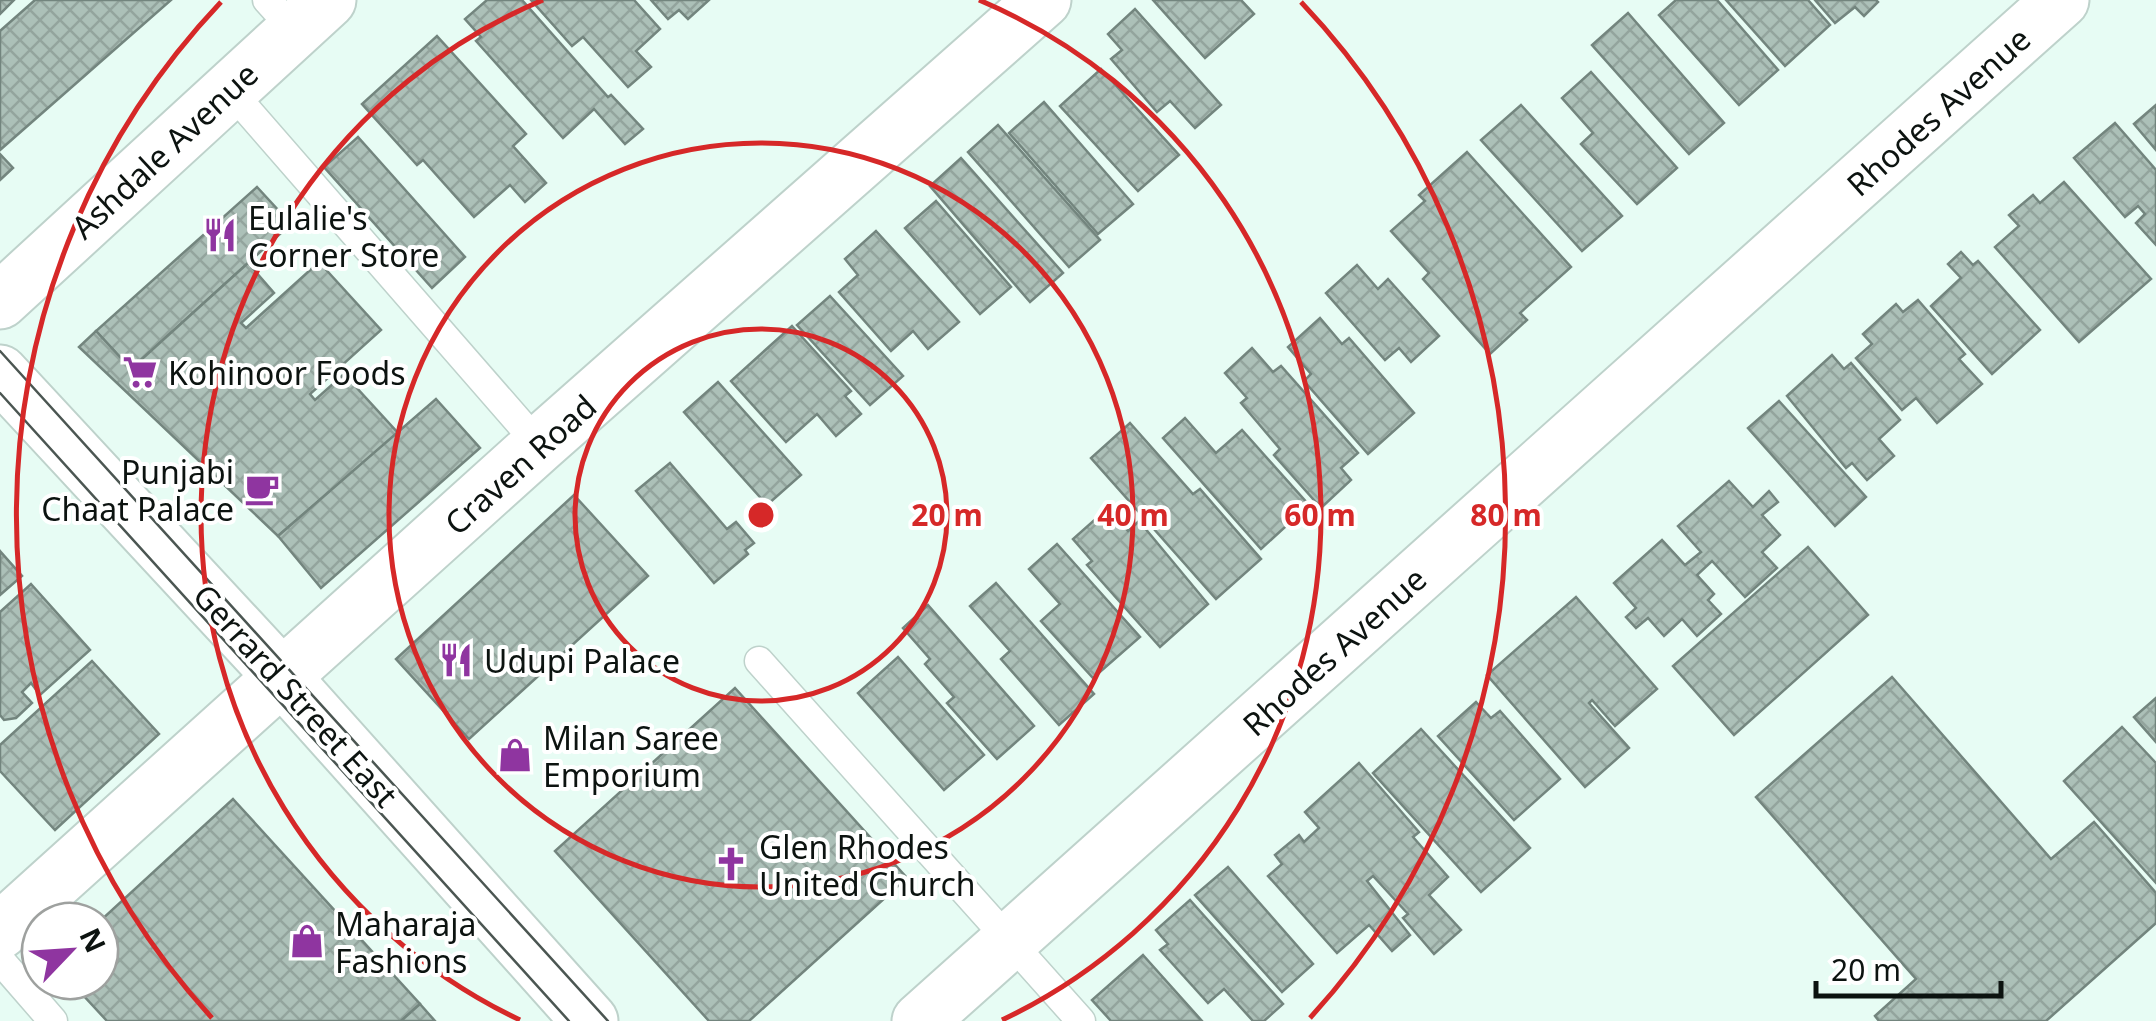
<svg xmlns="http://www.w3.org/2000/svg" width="2156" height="1021" font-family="'Noto Sans',sans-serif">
  <defs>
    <pattern id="building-cross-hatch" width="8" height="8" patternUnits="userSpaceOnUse" patternTransform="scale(2.5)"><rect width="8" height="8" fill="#acc0b8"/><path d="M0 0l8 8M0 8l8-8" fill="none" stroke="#93a49d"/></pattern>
  </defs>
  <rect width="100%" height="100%" fill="#e7fcf4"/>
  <g fill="url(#building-cross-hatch)" stroke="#73857e" stroke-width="2.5">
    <polygon points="0,0 14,0 0,14"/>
    <polygon points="35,0 171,0 0,150 0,31"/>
    <polygon points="487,0 522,0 608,97 611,95 643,129 625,144 594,109 563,138 476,41 481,37 465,19"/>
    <polygon points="531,0 634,0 660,29 636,51 651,67 628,87 583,37 572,46"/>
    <polygon points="651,0 709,0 688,19 679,10 668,19"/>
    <polygon points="1153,0 1241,0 1254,14 1205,58"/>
    <polygon points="1676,0 1717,0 1778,70 1739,105 1659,15"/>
    <polygon points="1726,0 1808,0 1830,25 1785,66"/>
    <polygon points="1815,0 1876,0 1878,2 1864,16 1855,7 1835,23"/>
    <polygon points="1135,9 1221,105 1195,128 1170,101 1157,112 1111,59 1122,50 1108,34"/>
    <polygon points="1628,13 1724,123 1689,154 1592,45"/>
    <polygon points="437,36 526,134 513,146 546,183 525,202 510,185 474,217 423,160 417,165 362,104"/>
    <polygon points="1101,69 1179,155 1138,191 1060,106"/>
    <polygon points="1591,72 1677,168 1637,204 1581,144 1593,133 1562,98"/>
    <polygon points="1044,102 1133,204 1098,234 1009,133"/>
    <polygon points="1521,105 1622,216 1582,251 1481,140"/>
    <polygon points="2156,105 2156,150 2134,124"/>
    <polygon points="2115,123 2156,170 2156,245 2136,223 2145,214 2138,206 2125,217 2074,158"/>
    <polygon points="998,125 1100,240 1069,267 968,152"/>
    <polygon points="358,137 465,257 432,288 324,167"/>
    <polygon points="1467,152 1571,267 1520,313 1527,320 1490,354 1423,279 1429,273 1391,231 1425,201 1419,195"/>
    <polygon points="0,154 13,168 0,180"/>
    <polygon points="961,158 1063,273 1030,302 930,186"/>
    <polygon points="2064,182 2151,279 2079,342 1995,247 2019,226 2009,215 2033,195 2040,203"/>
    <polygon points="257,187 291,224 131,369 96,331"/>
    <polygon points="936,201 1011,287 980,314 905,228"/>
    <polygon points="876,231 959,322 928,349 913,331 891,351 839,292 858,275 845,259"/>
    <polygon points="1961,252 1973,265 1978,261 2040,330 1992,374 1931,306 1961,278 1948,264"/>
    <polygon points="319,262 381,330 310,394 315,400 344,374 398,433 278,536 79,347 96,331 131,369 248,263 274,293 241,323 246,328"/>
    <polygon points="1357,265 1378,289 1388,279 1439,336 1411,362 1399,348 1385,360 1326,293"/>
    <polygon points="830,296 903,376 870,405 797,325"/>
    <polygon points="1918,300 1965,354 1959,359 1982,384 1937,423 1916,398 1902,410 1856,358 1872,344 1863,334 1896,304 1903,312"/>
    <polygon points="1320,318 1342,344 1349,338 1414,413 1368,454 1304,381 1311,374 1288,347"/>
    <polygon points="792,326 851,391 845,396 861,414 836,436 817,414 786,442 731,381"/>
    <polygon points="1252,348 1273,372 1281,366 1358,453 1341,468 1351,480 1321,508 1274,455 1280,449 1241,403 1247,398 1225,373"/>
    <polygon points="1832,355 1844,369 1851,363 1900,420 1879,439 1894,456 1867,480 1852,463 1846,468 1787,396"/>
    <polygon points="718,382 801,475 767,505 684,412"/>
    <polygon points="436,399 480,448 321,588 278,536"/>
    <polygon points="1779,401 1866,497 1835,526 1748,428"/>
    <polygon points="1185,418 1216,453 1242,430 1309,505 1261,549 1163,438"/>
    <polygon points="1130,423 1193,494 1200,489 1261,559 1216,599 1091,458"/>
    <polygon points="670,463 727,529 736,522 754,543 745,550 748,554 714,583 636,491"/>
    <polygon points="1729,481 1753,507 1769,491 1778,502 1762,515 1780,535 1762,552 1777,568 1745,597 1712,561 1697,575 1714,594 1708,600 1721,614 1697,636 1682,619 1664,636 1648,618 1636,628 1626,617 1636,608 1614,583 1662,540 1685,565 1701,552 1678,526"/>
    <polygon points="574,495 648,576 469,739 396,659"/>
    <polygon points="1108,508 1128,531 1139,521 1208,604 1160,647 1087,565 1092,561 1073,539"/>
    <polygon points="1057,544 1140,637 1093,678 1041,621 1060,604 1029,569"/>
    <polygon points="1808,547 1868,615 1734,735 1673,666"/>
    <polygon points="0,551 22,576 0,595"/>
    <polygon points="996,583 1094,694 1059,725 1001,659 1010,651 970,606"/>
    <polygon points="31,584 90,650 40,695 31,683 22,692 32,703 16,718 4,720 0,715 0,612"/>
    <polygon points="1576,597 1657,689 1615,726 1592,700 1589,703 1629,748 1585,787 1487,675"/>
    <polygon points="928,605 1034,726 997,759 947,703 954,697 925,664 930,659 903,628"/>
    <polygon points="898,657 984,755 944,790 858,693"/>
    <polygon points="92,661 159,734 55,830 0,771 0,745"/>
    <polygon points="1892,677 2051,859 2094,822 2156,893 2156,923 2046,1021 1879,1021 1875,1016 1916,979 1756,797"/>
    <polygon points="735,688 907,878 749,1021 709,1021 555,851"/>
    <polygon points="2156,698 2156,742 2134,717"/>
    <polygon points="1476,702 1491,718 1500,711 1560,779 1514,820 1438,736"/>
    <polygon points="2122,727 2156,763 2156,883 2064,781"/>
    <polygon points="1421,729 1530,848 1481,892 1373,773"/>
    <polygon points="1359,763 1419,832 1413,837 1448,877 1429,895 1461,930 1434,954 1403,918 1408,914 1373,876 1367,881 1410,935 1392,951 1369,925 1337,953 1268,876 1282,864 1275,855 1299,835 1304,842 1319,828 1305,812"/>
    <polygon points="233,799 420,1004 401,1021 107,1021 70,981 100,981 100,921"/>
    <polygon points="1228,867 1313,964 1282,992 1195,895"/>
    <polygon points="1190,900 1283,1004 1264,1021 1253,1021 1224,989 1208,1003 1160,950 1168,944 1156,930"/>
    <polygon points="1143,955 1202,1021 1111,1021 1092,1000"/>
    <polygon points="420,1004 435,1021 401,1021"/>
  </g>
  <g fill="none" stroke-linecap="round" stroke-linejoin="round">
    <g stroke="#bed2cb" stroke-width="31">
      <g id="service">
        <polyline points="267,0 294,30"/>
        <polyline points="228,88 539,445"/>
        <polyline points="759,661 1081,1021"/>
        <polyline points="0,960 53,1021"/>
      </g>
    </g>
    <g stroke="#bed2cb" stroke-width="59">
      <g id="minor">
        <polyline points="0,301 328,0"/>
        <polyline points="0,931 539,445 1043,0"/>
        <polyline points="920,1021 2061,0"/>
      </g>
    </g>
    <g stroke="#bed2cb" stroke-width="59">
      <polyline id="secondary" points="0,373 283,678 590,1021"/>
    </g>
    <use href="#service" stroke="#fff" stroke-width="28"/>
    <use href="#minor" stroke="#fff" stroke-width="55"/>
    <use href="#secondary" stroke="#fff" stroke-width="55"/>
    <g stroke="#4b5652" stroke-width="2.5">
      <polyline points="0,351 608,1021"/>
      <polyline points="0,393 569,1021"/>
    </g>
  </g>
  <g fill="none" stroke="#d62828" stroke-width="5">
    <circle cx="761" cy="515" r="186"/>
    <circle cx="761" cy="515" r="372"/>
    <path d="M520 1020A559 559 0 0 1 543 0M979 0A559 559 0 0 1 1002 1020"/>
    <path d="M212 1018A745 745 0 0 1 221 2M1301 2A745 745 0 0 1 1310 1018"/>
  </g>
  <defs>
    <g id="restaurant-bare" transform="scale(2.7)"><path d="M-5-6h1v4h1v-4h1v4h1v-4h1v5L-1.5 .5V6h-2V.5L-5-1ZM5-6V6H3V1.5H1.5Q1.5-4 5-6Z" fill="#8f35a0" stroke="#fff" stroke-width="2.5" paint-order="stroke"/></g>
    <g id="supermarket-bare" transform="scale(2.7)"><path d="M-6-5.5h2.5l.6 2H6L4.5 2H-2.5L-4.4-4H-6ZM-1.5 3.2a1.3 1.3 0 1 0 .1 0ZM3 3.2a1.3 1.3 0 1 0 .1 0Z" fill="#8f35a0" stroke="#fff" stroke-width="2.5" paint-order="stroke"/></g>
    <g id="cafe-bare" transform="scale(2.7)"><path d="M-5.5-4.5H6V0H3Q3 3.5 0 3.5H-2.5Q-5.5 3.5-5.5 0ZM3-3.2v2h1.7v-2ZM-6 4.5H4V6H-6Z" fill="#8f35a0" stroke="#fff" stroke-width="2.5" paint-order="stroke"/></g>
    <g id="shop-bare" transform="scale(2.7)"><path d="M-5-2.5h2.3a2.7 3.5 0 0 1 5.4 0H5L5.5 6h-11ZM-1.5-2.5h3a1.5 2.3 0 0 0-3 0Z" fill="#8f35a0" stroke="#fff" stroke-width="2.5" paint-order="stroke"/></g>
    <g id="church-bare" transform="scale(2.7)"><path d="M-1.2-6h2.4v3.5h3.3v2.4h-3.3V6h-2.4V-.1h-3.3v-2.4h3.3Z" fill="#8f35a0" stroke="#fff" stroke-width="2.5" paint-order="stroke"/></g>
  </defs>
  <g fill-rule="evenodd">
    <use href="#restaurant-bare" x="220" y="235"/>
    <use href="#supermarket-bare" x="140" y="372"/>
    <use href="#cafe-bare" x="262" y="489"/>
    <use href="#restaurant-bare" x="456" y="660"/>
    <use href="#shop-bare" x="515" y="755"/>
    <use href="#church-bare" x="731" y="864"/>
    <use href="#shop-bare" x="307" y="941"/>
  </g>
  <g text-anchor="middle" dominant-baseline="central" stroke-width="8" stroke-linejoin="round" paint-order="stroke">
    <g font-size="32" fill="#0c1310" stroke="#fff">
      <text transform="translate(1938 111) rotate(-42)">Rhodes Avenue</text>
      <text transform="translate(164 150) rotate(-43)">Ashdale Avenue</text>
      <text transform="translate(520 464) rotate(-42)">Craven Road</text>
      <text transform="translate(1334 651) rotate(-42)">Rhodes Avenue</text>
      <text transform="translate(296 695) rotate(48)">Gerrard Street East</text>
    </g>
    <g font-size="32" fill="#0c1310" stroke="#fff" text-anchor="start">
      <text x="248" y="217">Eulalie's<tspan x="248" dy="37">Corner Store</tspan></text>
      <text x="168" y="372">Kohinoor Foods</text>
      <text x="234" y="471" text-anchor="end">Punjabi<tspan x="234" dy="37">Chaat Palace</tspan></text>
      <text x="484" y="660">Udupi Palace</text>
      <text x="543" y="737">Milan Saree<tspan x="543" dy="37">Emporium</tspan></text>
      <text x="759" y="846">Glen Rhodes<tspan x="759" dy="37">United Church</tspan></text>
      <text x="335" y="923">Maharaja<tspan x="335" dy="37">Fashions</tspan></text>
    </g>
  </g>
  <circle cx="761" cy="515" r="15" fill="#d62828" stroke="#fff" stroke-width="5"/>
  <g font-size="30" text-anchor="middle" font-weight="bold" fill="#d62828" stroke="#fff" stroke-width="8" stroke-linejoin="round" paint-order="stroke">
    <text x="947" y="526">20 m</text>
    <text x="1133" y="526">40 m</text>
    <text x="1320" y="526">60 m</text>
    <text x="1506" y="526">80 m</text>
  </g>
  <g transform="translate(70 951) rotate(65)"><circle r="48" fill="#ffffff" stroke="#9ea19f" stroke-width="2.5"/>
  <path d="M0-8L18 38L0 25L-18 38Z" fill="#8f35a0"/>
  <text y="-15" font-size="28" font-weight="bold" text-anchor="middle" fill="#0c1310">N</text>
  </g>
  <path d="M1816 981v15h185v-15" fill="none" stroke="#0c1310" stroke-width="5"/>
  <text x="1831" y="981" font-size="30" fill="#0c1310" stroke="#ffffff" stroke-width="8" paint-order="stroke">20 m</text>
</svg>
